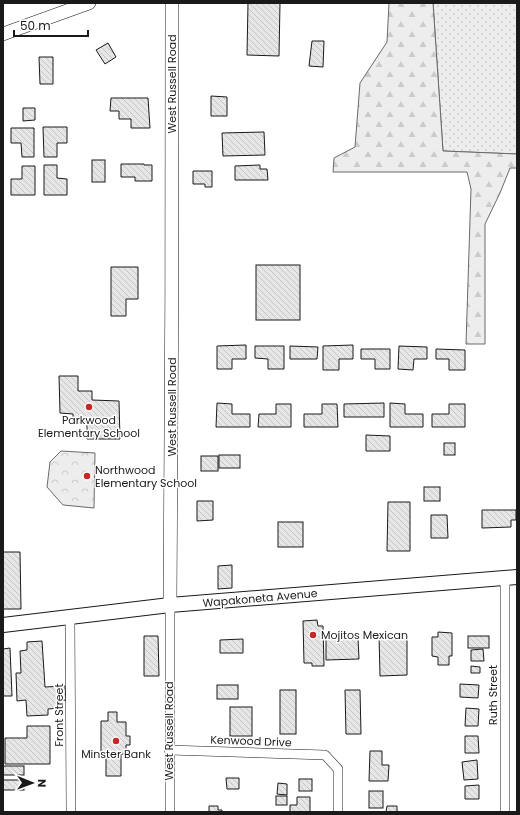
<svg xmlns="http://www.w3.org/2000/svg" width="520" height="815" font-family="Poppins,sans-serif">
  <defs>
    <pattern id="grass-dots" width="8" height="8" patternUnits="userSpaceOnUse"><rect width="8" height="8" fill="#ededed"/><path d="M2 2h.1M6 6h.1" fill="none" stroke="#cbcbcb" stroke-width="1.8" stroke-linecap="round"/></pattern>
    <pattern id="forest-firs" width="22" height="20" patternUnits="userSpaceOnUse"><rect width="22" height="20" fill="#ededed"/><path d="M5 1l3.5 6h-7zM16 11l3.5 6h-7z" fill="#cbcbcb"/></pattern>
    <pattern id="park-crowns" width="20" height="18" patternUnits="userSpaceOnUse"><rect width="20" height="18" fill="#ededed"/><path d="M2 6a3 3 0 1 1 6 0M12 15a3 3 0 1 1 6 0" fill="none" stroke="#cbcbcb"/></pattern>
    <pattern id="building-back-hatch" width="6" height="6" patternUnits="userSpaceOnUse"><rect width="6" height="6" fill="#e6e6e6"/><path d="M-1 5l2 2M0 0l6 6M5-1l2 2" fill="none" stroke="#c5c5c5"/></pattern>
  </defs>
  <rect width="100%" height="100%" fill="#fff"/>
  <polygon fill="url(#grass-dots)" stroke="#6a6a6a" points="433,3 517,3 517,154 443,151"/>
  <polygon fill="url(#forest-firs)" stroke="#6a6a6a" points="389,3 433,3 443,151 517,154 517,168 510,168 500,193 485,224 485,344 466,344 471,189 467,172 333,172 334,158 355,147 360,83 387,42"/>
  <polygon fill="url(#park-crowns)" stroke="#6a6a6a" points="61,451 95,453 94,508 63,505 47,487 50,462"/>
  <g fill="url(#building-back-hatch)" stroke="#1a1a1a">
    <polygon points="248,3 280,3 279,56 247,55"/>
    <polygon points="312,41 324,41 323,67 309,66"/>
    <polygon points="108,43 116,57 105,64 96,50"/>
    <polygon points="39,57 53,57 53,84 40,84"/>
    <polygon points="211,96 227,97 227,116 211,116"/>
    <polygon points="111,98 148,98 150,128 131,128 131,119 119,119 119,111 110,111"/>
    <polygon points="23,108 35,108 35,120 23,121"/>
    <polygon points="43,127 67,127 67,143 57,143 57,157 44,157"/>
    <polygon points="11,128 34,128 34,157 22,157 21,143 11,143"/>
    <polygon points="264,132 265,155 223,156 222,133"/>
    <rect x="92" y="160" width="13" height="22"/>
    <polygon points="121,164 144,164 144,165 152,165 152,181 135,181 135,177 121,177"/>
    <polygon points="44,165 57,165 57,178 67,179 67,195 44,195"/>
    <polygon points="260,165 260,169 267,169 268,180 235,180 235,166"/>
    <polygon points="22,166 35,166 35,195 11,195 11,179 22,179"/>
    <polygon points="193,171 212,171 212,187 205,187 205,184 193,184"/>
    <rect x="256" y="265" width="44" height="55"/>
    <polygon points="111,267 138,267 138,299 126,299 126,316 111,316"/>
    <polygon points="246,345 246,359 232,359 232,369 217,369 217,346"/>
    <polygon points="353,345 353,359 339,359 339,370 323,370 323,346"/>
    <polygon points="255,346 284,346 284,369 268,369 268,359 255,358"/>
    <polygon points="290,346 318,347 317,359 290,359"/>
    <polygon points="399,346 427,347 427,359 414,359 413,370 398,369"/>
    <polygon points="361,349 390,349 390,369 375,369 375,359 361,359"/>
    <polygon points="436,349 465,350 465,370 449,370 449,359 436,359"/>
    <polygon points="59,376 78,376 78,391 92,391 92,400 119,401 120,439 87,439 87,422 73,423 73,414 60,413"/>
    <polygon points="217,403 232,404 232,414 250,414 250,427 216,427"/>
    <polygon points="384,403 384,417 344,417 344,404"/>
    <polygon points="390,403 405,404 405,414 423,414 423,427 390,427"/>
    <polygon points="276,404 291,404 291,427 258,427 259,414 276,414"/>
    <polygon points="322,404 337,404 338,427 304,427 304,414 322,414"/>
    <polygon points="449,404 465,404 465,427 432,427 432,414 449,414"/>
    <polygon points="366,435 390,436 390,451 366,451"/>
    <rect x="444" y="443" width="11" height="12"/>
    <rect x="219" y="455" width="21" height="13"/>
    <rect x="201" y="456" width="17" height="15"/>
    <rect x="424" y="487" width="16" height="14"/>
    <polygon points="197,501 213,501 213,520 197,521"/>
    <polygon points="388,502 410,502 410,551 387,551"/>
    <polygon points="482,510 516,510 516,520 511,520 511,527 482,528"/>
    <polygon points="431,515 447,515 448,538 431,538"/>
    <rect x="278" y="522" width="25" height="25"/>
    <polygon points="3,552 20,552 21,609 3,609"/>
    <polygon points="232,565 232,588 218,589 218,566"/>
    <polygon points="317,620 318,626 323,626 324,666 312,666 312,663 304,663 303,621"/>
    <polygon points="438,632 452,633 452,656 449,656 449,665 438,665 438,657 432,656 432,637 438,637"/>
    <polygon points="407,634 407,675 380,676 379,635"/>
    <polygon points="144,636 158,636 159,676 144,676"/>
    <rect x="468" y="636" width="21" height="12"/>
    <polygon points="358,638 359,659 326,660 326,639"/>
    <polygon points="243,639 243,653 220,653 220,640"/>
    <polygon points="42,641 45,687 65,686 66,700 59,701 59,708 48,709 48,715 27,716 26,700 17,701 16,673 21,673 20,651 27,650 27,642"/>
    <polygon points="10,648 12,696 3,696 3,649"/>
    <polygon points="483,649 484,661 471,661 471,650"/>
    <polygon points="471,666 480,667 480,673 471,673"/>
    <polygon points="460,684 479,685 478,698 460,697"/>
    <rect x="217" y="685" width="21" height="14"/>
    <rect x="280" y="690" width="16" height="44"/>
    <polygon points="345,690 360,690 361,734 346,734"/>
    <rect x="230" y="707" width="22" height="29"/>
    <polygon points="466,708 479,709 478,726 465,726"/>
    <polygon points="108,712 117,712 117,722 126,722 126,736 130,736 130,745 126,745 126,754 121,754 121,776 106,776 106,754 101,754 101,721 108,721"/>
    <polygon points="27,726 50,726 50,764 5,764 5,738 27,738"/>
    <polygon points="465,736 478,736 479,753 465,753"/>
    <polygon points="370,751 382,751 382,765 389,765 388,781 369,781"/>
    <polygon points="477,760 478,779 464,780 462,762"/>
    <rect x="3" y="766" width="21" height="9"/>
    <polygon points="226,778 239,778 239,789 227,789"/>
    <rect x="299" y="779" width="13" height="12"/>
    <rect x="3" y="780" width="21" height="10"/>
    <polygon points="278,783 287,784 287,795 277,794"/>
    <polygon points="479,785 479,799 465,799 465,786"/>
    <rect x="369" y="791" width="14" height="17"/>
    <rect x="276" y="796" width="11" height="9"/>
    <polygon points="297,797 310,797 310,812 290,812 290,805 297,805"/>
    <polygon points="209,806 218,806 218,810 222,810 222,812 209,812"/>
    <polygon points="387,806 397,806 397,812 386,812"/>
  </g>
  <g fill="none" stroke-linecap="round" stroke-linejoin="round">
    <g stroke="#1a1a1a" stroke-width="10">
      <g id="street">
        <polyline points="505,578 505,812"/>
        <polyline points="70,617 71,812"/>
        <polyline points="169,750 325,755 338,769 338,812"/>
        <polyline points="170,812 170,605"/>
      </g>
    </g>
    <g stroke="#1a1a1a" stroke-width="14">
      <g id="secondary">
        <polyline points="3,34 89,3"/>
        <path d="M170 605C172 404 172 204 172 3"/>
      </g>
    </g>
    <g stroke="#1a1a1a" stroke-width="16">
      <polyline id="primary" points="3,625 170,605 517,577"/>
    </g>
    <use href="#street" stroke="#fff" stroke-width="9"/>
    <use href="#secondary" stroke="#fff" stroke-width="13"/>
    <use href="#primary" stroke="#fff" stroke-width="14"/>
  </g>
  <g fill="#c62828" stroke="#fff" stroke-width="1.5">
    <circle cx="89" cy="407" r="4"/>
    <circle cx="87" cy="476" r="4"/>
    <circle cx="313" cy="635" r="4"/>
    <circle cx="116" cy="741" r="4"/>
  </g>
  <g text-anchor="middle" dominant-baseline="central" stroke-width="3" stroke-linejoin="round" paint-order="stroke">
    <g font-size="11" fill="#1a1a1a" stroke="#fff">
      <text transform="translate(172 84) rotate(-90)">West Russell Road</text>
      <text transform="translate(172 407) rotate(-90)">West Russell Road</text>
      <text transform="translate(260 598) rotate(-5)">Wapakoneta Avenue</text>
      <text transform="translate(493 695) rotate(-90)">Ruth Street</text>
      <text transform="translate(59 715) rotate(-90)">Front Street</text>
      <text transform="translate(169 731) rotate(-90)">West Russell Road</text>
      <text transform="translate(251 741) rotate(2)">Kenwood Drive</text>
    </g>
    <g font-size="11" fill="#1a1a1a" stroke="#fff">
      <text x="89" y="420">Parkwood<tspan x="89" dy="13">Elementary School</tspan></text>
      <text x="95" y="470" text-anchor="start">Northwood<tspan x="95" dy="13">Elementary School</tspan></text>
      <text x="321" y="635" text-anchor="start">Mojitos Mexican</text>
      <text x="116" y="754">Minster Bank</text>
    </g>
  </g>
  <rect width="520" height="815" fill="none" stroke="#1a1a1a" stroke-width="8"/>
  <g transform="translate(32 783) rotate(91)" stroke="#ffffff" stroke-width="3" paint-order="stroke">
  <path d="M0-3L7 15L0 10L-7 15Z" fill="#1a1a1a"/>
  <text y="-6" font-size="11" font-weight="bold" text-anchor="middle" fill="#1a1a1a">N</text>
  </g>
  <path d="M14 30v6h74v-6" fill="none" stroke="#1a1a1a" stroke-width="2"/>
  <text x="20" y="30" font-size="12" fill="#1a1a1a" stroke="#ffffff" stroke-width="3" paint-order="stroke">50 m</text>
</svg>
